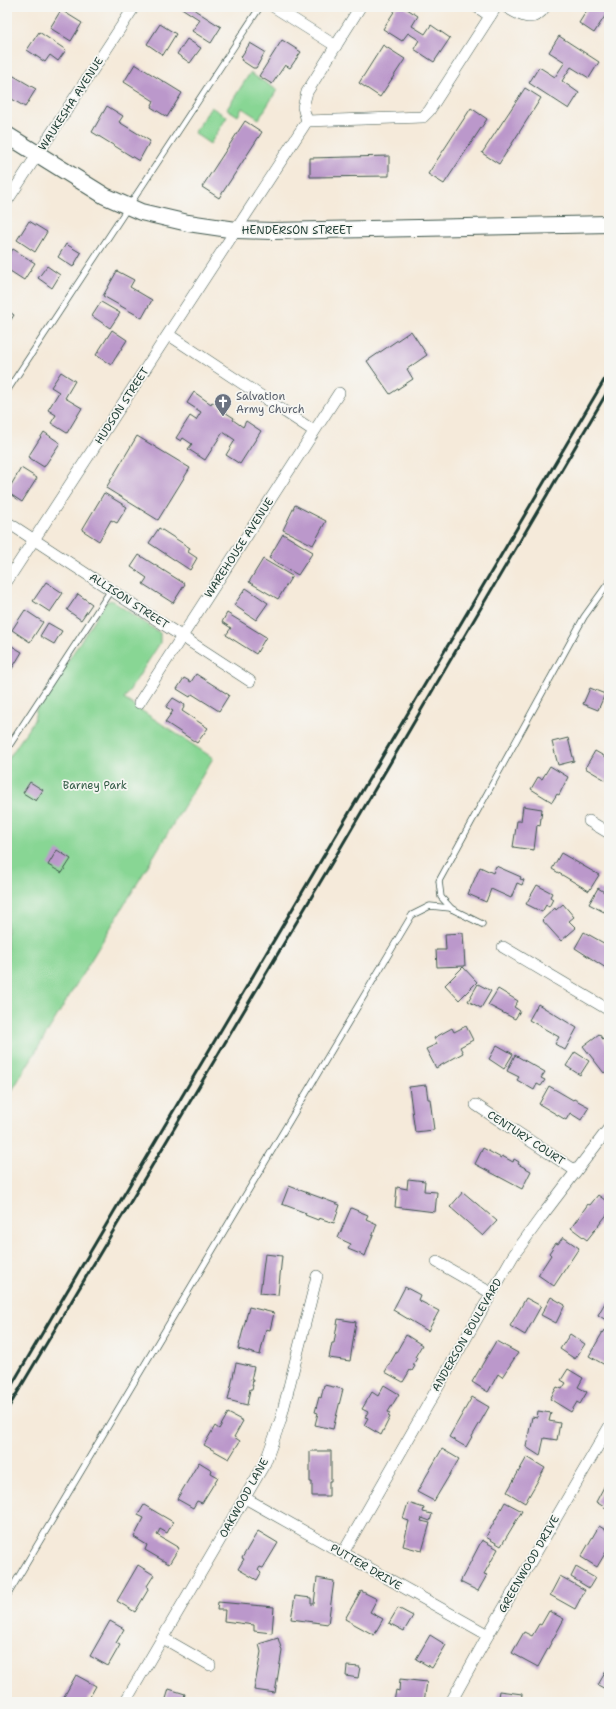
<svg xmlns="http://www.w3.org/2000/svg" width="616" height="1709" font-family="'Shantell Sans',sans-serif">
  <rect width="100%" height="100%" fill="#f6f6f2"/>
  <filter id="ink" filterUnits="userSpaceOnUse"><feTurbulence type="fractalNoise" baseFrequency=".025" numOctaves="2"/><feDisplacementMap in="SourceGraphic" scale="8" xChannelSelector="R" yChannelSelector="G"/><feConvolveMatrix kernelMatrix="1 2 1 2 8 2 1 2 1" color-interpolation-filters="sRGB"/></filter>
  <filter id="wash" filterUnits="userSpaceOnUse"><feTurbulence type="fractalNoise" baseFrequency=".012" numOctaves="4" result="noise"/><feDisplacementMap in="SourceGraphic" scale="16" xChannelSelector="R" yChannelSelector="G"/><feGaussianBlur stdDeviation="0.9" result="paint"/><feColorMatrix in="noise" values="0 0 0 0 0 0 0 0 0 0 0 0 0 0 0 0 0 1.4 0 .05"/><feComposite in="paint" operator="in"/></filter>
  <g filter="url(#wash)">
    <rect width="100%" height="100%" fill="#f5eada"/>
    <g fill="#88d694" stroke="#548a64">
      <polygon points="250,73 277,90 259,119 242,108 238,116 227,109"/>
      <polygon points="211,107 227,117 210,144 194,133"/>
      <polygon points="111,600 160,633 160,643 124,699 213,758 7,1099 7,761 34,720 36,710 106,602"/>
    </g>
    <g id="blocks">
      <g fill="#bb98cb">
        <polygon points="180,7 194,7 193,9 221,27 211,43 192,31 200,20"/>
        <polygon points="397,7 404,7 418,16 412,26 425,34 431,25 450,38 434,62 414,49 419,40 408,33 402,41 383,29"/>
        <polygon points="589,7 609,7 609,10 594,33 579,23"/>
        <polygon points="61,10 82,23 71,41 50,28"/>
        <polygon points="160,24 176,34 163,55 147,44"/>
        <polygon points="39,32 66,50 58,61 50,55 45,62 27,50"/>
        <polygon points="559,36 599,62 589,78 571,67 562,81 579,93 569,109 529,83 539,67 555,77 565,62 549,52"/>
        <polygon points="187,39 201,48 190,63 177,54"/>
        <polygon points="282,40 301,52 290,68 285,65 272,84 259,76"/>
        <polygon points="250,43 265,52 256,68 253,68 241,60 242,58 241,57"/>
        <polygon points="383,45 405,59 380,97 359,83"/>
        <polygon points="135,64 182,93 167,117 151,107 154,101 124,82"/>
        <polygon points="7,72 36,89 25,107 7,96"/>
        <polygon points="525,88 541,98 499,164 482,153"/>
        <polygon points="107,106 123,116 119,122 150,141 139,161 92,132"/>
        <polygon points="471,108 487,119 444,184 428,174"/>
        <polygon points="245,121 262,132 219,198 202,187"/>
        <polygon points="389,156 389,176 310,177 310,158"/>
        <polygon points="29,221 47,232 35,252 17,240"/>
        <polygon points="66,244 81,253 73,267 58,257"/>
        <polygon points="13,249 35,263 24,280 7,269 7,258"/>
        <polygon points="47,266 60,275 52,288 38,278"/>
        <polygon points="117,271 134,280 130,287 152,300 142,318 103,296"/>
        <polygon points="101,302 120,313 110,328 92,316"/>
        <polygon points="7,310 14,315 7,326"/>
        <polygon points="112,330 127,340 111,365 96,355"/>
        <polygon points="411,331 427,355 407,369 413,379 390,394 367,361"/>
        <polygon points="61,372 75,381 65,398 82,408 67,433 51,423 56,415 48,410 59,392 51,387"/>
        <polygon points="194,392 211,404 212,402 222,408 220,409 234,418 233,420 243,427 246,421 261,431 240,464 226,455 235,440 223,432 205,460 188,449 192,444 183,438 181,441 176,438 190,416 196,420 201,412 187,403"/>
        <polygon points="44,432 60,443 44,467 28,457"/>
        <polygon points="137,436 190,468 158,520 106,488"/>
        <polygon points="21,468 37,478 22,502 7,492"/>
        <polygon points="104,493 127,507 117,523 111,520 99,541 82,530"/>
        <polygon points="295,505 326,521 313,545 283,530"/>
        <polygon points="159,528 190,548 188,552 197,558 190,570 149,543"/>
        <polygon points="283,534 313,552 298,575 269,558"/>
        <polygon points="139,555 185,584 173,603 143,584 147,578 131,567"/>
        <polygon points="263,559 292,576 278,599 249,582"/>
        <polygon points="46,582 63,593 50,612 33,601"/>
        <polygon points="246,588 268,603 256,620 234,605"/>
        <polygon points="78,594 92,604 81,620 67,610"/>
        <polygon points="25,610 43,622 30,642 12,630"/>
        <polygon points="227,613 266,637 256,654 226,635 231,628 222,622"/>
        <polygon points="48,623 62,631 54,644 40,636"/>
        <polygon points="7,643 22,652 7,677"/>
        <polygon points="606,671 609,671 609,699 605,699"/>
        <polygon points="196,674 229,695 219,711 192,694 190,697 177,689 184,678 191,682"/>
        <polygon points="590,688 605,694 598,710 583,704"/>
        <polygon points="173,698 185,705 182,711 208,728 197,743 165,722 173,711 166,707"/>
        <polygon points="568,738 574,761 558,765 552,742"/>
        <polygon points="595,751 609,759 609,782 585,768"/>
        <polygon points="550,766 568,777 559,795 557,794 552,802 531,789 538,777 542,779"/>
        <polygon points="30,782 43,790 36,801 23,793"/>
        <polygon points="523,806 542,809 540,826 537,825 534,850 513,847 517,821 521,821"/>
        <polygon points="57,850 71,859 62,873 48,865"/>
        <polygon points="561,853 599,875 589,891 552,869"/>
        <polygon points="496,866 521,877 520,879 524,880 522,885 517,883 511,898 491,889 486,902 468,894 480,867 493,873"/>
        <polygon points="537,885 552,893 550,897 553,899 549,907 546,905 542,912 526,904"/>
        <polygon points="598,888 609,895 609,904 604,912 589,904"/>
        <polygon points="563,904 574,917 569,921 576,928 561,941 542,920 555,908 556,910"/>
        <polygon points="584,932 609,946 609,970 575,948"/>
        <polygon points="463,933 465,966 437,967 436,950 446,950 445,934"/>
        <polygon points="463,967 477,982 459,1000 445,985"/>
        <polygon points="478,984 491,991 481,1008 468,1001"/>
        <polygon points="498,989 518,1001 514,1007 520,1011 515,1019 488,1005"/>
        <polygon points="538,1004 577,1028 565,1050 555,1044 559,1037 529,1020"/>
        <polygon points="466,1026 473,1040 460,1047 463,1053 436,1068 426,1049 437,1044 434,1038 452,1028 454,1032"/>
        <polygon points="599,1034 609,1047 609,1069 604,1073 583,1046"/>
        <polygon points="497,1045 513,1054 504,1069 489,1059"/>
        <polygon points="575,1052 589,1061 580,1075 566,1066"/>
        <polygon points="515,1055 545,1072 541,1078 545,1080 541,1086 537,1084 534,1090 517,1080 519,1077 507,1071"/>
        <polygon points="426,1085 428,1099 430,1099 434,1130 415,1132 409,1087"/>
        <polygon points="549,1086 573,1100 574,1099 589,1107 581,1120 570,1113 566,1120 539,1104"/>
        <polygon points="483,1148 501,1158 502,1156 513,1162 514,1159 519,1162 518,1164 531,1171 522,1189 475,1164"/>
        <polygon points="408,1179 425,1181 424,1191 437,1192 435,1212 395,1207 397,1187 407,1189"/>
        <polygon points="289,1186 340,1205 334,1223 319,1218 318,1220 305,1215 306,1213 282,1204"/>
        <polygon points="463,1192 497,1221 483,1236 450,1207"/>
        <polygon points="598,1195 609,1203 609,1212 587,1240 571,1228 588,1204 590,1205"/>
        <polygon points="351,1208 368,1215 366,1219 377,1224 365,1256 348,1249 351,1244 338,1238"/>
        <polygon points="563,1237 579,1248 554,1286 538,1275 551,1255 549,1253 556,1243 558,1244"/>
        <polygon points="265,1254 282,1256 278,1295 260,1293"/>
        <polygon points="405,1287 420,1295 418,1300 439,1311 428,1331 393,1310"/>
        <polygon points="551,1297 565,1305 556,1323 541,1315"/>
        <polygon points="526,1298 541,1306 525,1335 510,1326"/>
        <polygon points="606,1301 609,1302 609,1322 598,1315"/>
        <polygon points="249,1307 274,1313 270,1330 266,1329 260,1355 238,1349"/>
        <polygon points="338,1319 356,1322 350,1361 329,1358 332,1343 334,1343"/>
        <polygon points="604,1330 609,1333 609,1358 605,1365 589,1356"/>
        <polygon points="570,1334 585,1344 575,1359 560,1349"/>
        <polygon points="406,1335 422,1345 415,1357 417,1358 413,1365 415,1366 412,1371 410,1370 403,1382 385,1372"/>
        <polygon points="496,1341 518,1353 502,1377 498,1374 488,1392 472,1382"/>
        <polygon points="236,1363 254,1367 251,1380 253,1380 252,1385 253,1385 252,1389 250,1389 247,1405 228,1400"/>
        <polygon points="568,1369 583,1378 578,1387 587,1392 580,1404 577,1402 571,1412 550,1399 557,1387 562,1389 566,1383 561,1380"/>
        <polygon points="324,1385 343,1389 333,1429 315,1425 318,1413 315,1412 319,1397 321,1398"/>
        <polygon points="384,1385 399,1394 388,1412 390,1413 388,1416 390,1417 381,1435 364,1425 368,1418 365,1417 368,1412 362,1409 372,1392 378,1396"/>
        <polygon points="472,1397 489,1407 466,1447 449,1437"/>
        <polygon points="538,1411 551,1413 549,1421 560,1423 557,1440 544,1438 540,1456 526,1447 532,1417 537,1418"/>
        <polygon points="228,1413 243,1421 234,1437 240,1441 229,1459 204,1445 215,1426 219,1429"/>
        <polygon points="442,1449 459,1459 434,1501 417,1492"/>
        <polygon points="310,1451 331,1451 331,1481 329,1481 329,1496 312,1496 312,1482 310,1482"/>
        <polygon points="527,1457 545,1468 525,1503 507,1492"/>
        <polygon points="199,1462 212,1470 211,1473 218,1477 202,1503 197,1501 193,1508 177,1499"/>
        <polygon points="605,1485 609,1487 609,1510 596,1502"/>
        <polygon points="505,1502 522,1511 501,1546 486,1537"/>
        <polygon points="408,1503 424,1508 423,1512 432,1514 430,1521 422,1518 421,1521 430,1523 422,1551 403,1546 409,1521 403,1519"/>
        <polygon points="144,1505 173,1522 167,1533 160,1529 157,1535 179,1548 169,1564 145,1550 147,1545 134,1537 144,1518 138,1515"/>
        <polygon points="599,1526 609,1532 609,1547 597,1567 581,1557"/>
        <polygon points="258,1531 278,1543 263,1568 260,1567 258,1570 261,1573 257,1580 238,1569 244,1559 242,1558"/>
        <polygon points="482,1540 498,1549 484,1574 487,1575 478,1591 460,1582"/>
        <polygon points="138,1565 154,1575 147,1586 148,1590 135,1612 117,1601"/>
        <polygon points="576,1567 595,1578 589,1588 571,1577"/>
        <polygon points="560,1576 585,1590 575,1609 550,1595"/>
        <polygon points="317,1578 334,1581 328,1624 291,1619 295,1596 311,1598 311,1604 314,1604"/>
        <polygon points="361,1591 377,1599 370,1612 383,1619 374,1635 345,1619"/>
        <polygon points="218,1602 274,1607 272,1633 254,1631 254,1625 224,1621 225,1610 217,1610"/>
        <polygon points="398,1608 413,1616 404,1631 389,1623"/>
        <polygon points="549,1611 564,1619 538,1667 512,1653 524,1632 532,1636 539,1624 541,1625"/>
        <polygon points="110,1621 124,1629 116,1643 120,1645 108,1666 90,1656"/>
        <polygon points="430,1635 446,1645 432,1668 416,1659"/>
        <polygon points="278,1638 282,1651 275,1693 254,1690 261,1652 259,1644"/>
        <polygon points="347,1666 360,1667 358,1678 346,1676"/>
        <polygon points="609,1666 609,1691 598,1685"/>
        <polygon points="76,1675 96,1686 87,1702 61,1702"/>
        <polygon points="400,1679 427,1682 424,1702 394,1702 396,1690 399,1691"/>
        <polygon points="169,1689 185,1694 183,1702 165,1702"/>
        <polygon points="499,1691 522,1694 521,1702 497,1702"/>
      </g>
    </g>
  </g>
  <g filter="url(#ink)">
    <use href="#blocks" fill-opacity="0" stroke="#3f574d" stroke-width="1"/>
    <g fill="none" stroke-linecap="round" stroke-linejoin="round">
      <g stroke="#3f574d" stroke-width="7">
        <g id="service">
          <polyline points="7,10 9,7"/>
          <polyline points="7,391 260,7"/>
          <polyline points="7,749 111,590"/>
          <polyline points="452,909 441,897 439,881 584,617 609,582"/>
          <polyline points="7,1596 412,915 430,906 450,908 482,924"/>
        </g>
      </g>
      <g stroke="#3f574d" stroke-width="12">
        <g id="minor">
          <polyline points="274,7 336,46"/>
          <polyline points="477,7 490,16"/>
          <path d="M506 7C519 15 533 25 545 7"/>
          <polyline points="307,121 423,117 429,111 496,7"/>
          <polyline points="7,201 134,7"/>
          <polyline points="169,335 314,431"/>
          <polyline points="7,522 250,681"/>
          <polyline points="7,581 307,121 303,107 307,92 360,7"/>
          <polyline points="139,703 339,393"/>
          <polyline points="589,821 609,833"/>
          <polyline points="503,947 609,1010"/>
          <polyline points="476,1105 576,1171"/>
          <polyline points="437,1262 491,1293"/>
          <polyline points="245,1498 488,1635"/>
          <polyline points="343,1553 513,1256 542,1216 609,1128"/>
          <polyline points="163,1638 210,1665"/>
          <polyline points="125,1702 265,1463 280,1422 317,1276"/>
          <polyline points="451,1702 488,1635 609,1427"/>
        </g>
      </g>
      <g stroke="#3f574d" stroke-width="18">
        <polyline id="secondary" points="7,135 105,196 141,212 188,223 236,230 273,231 609,224"/>
      </g>
      <use href="#service" stroke="#fff" stroke-width="5.5"/>
      <use href="#minor" stroke="#fff" stroke-width="11"/>
      <use href="#secondary" stroke="#fff" stroke-width="16"/>
      <g stroke="#1f3d34" stroke-width="3">
        <polyline points="7,1393 609,372"/>
        <polyline points="7,1410 334,859 609,389"/>
      </g>
    </g>
  </g>
  <defs>
    <g id="church-pin" transform="scale(0.9)"><path d="M0 17L-7.5 6A9.5 9.5 0 1 1 7.5 6Z" fill="#6b7280" stroke="#f6f6f2"/><path d="M-1.2-6h2.4v3.5h3.3v2.4h-3.3V6h-2.4V-.1h-3.3v-2.4h3.3Z" fill="#fff"/></g>
  </defs>
  <g fill-rule="evenodd">
    <use href="#church-pin" x="223" y="402"/>
  </g>
  <g text-anchor="middle" dominant-baseline="central" stroke-width="3.5" stroke-linejoin="round" paint-order="stroke">
    <g font-size="11" fill="#1f3d34" stroke="#f6f6f2">
      <text transform="translate(71 104) rotate(-57)">WAUKESHA AVENUE</text>
      <text x="297" y="230">HENDERSON STREET</text>
      <text transform="translate(122 406) rotate(-57)">HUDSON STREET</text>
      <text transform="translate(239 548) rotate(-57)">WAREHOUSE AVENUE</text>
      <text transform="translate(129 601) rotate(33)">ALLISON STREET</text>
      <text transform="translate(526 1138) rotate(33)">CENTURY COURT</text>
      <text transform="translate(467 1335) rotate(-60)">ANDERSON BOULEVARD</text>
      <text transform="translate(244 1498) rotate(-61)">OAKWOOD LANE</text>
      <text transform="translate(529 1564) rotate(-60)">GREENWOOD DRIVE</text>
      <text transform="translate(366 1567) rotate(30)">PUTTER DRIVE</text>
    </g>
    <g font-size="11" fill="#5b616d" stroke="#f6f6f2" text-anchor="start">
      <text x="236" y="396">Salvation<tspan x="236" dy="13">Army Church</tspan></text>
    </g>
    <g font-size="11" fill="#345c47" stroke="#f6f6f2">
      <text x="95" y="785">Barney Park</text>
    </g>
  </g>
  <rect width="616" height="1709" fill="none" stroke="#f6f6f2" stroke-width="24"/>
</svg>
